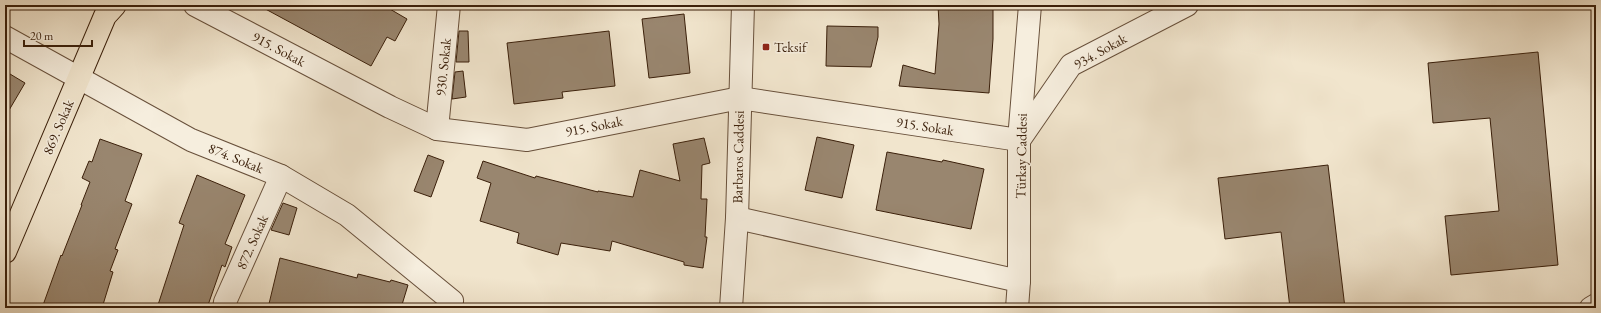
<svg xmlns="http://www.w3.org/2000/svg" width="1601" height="313" font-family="'EB Garamond',serif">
  <rect width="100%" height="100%" fill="#f1e5cd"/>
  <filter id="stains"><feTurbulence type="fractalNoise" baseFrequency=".005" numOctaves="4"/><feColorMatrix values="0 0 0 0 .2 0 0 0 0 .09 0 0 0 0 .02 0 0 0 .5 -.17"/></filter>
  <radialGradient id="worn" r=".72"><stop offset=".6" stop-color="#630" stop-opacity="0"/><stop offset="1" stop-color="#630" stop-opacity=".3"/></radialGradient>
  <g fill="#99866f" stroke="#3a1f0a">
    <polygon points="258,5 383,5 407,19 395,41 387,37 371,66"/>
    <polygon points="938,5 993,5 993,39 989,93 899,86 903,65 935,74 939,24"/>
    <polygon points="684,14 690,73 649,78 642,19"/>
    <polygon points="827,26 878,27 878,37 871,67 826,66"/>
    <polygon points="459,31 468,31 469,62 456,62"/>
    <polygon points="609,31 615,86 562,92 563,98 514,104 507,43"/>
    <polygon points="1538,52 1558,265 1451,275 1445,216 1499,211 1490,118 1433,123 1428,63"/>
    <polygon points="5,71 25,83 5,117"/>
    <polygon points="463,71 466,97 452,99 455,72"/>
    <polygon points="817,137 854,145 842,198 805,190"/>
    <polygon points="704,138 710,163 702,165 701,199 707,199 705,237 707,237 703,268 684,265 684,262 612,241 610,251 561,243 558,255 517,243 519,233 480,221 491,183 477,178 483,161 535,178 536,176 598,192 598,191 633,197 640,170 680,181 673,144"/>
    <polygon points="100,139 142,154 125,201 132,204 115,249 118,250 110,271 113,272 102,308 42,308 61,255 62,256 82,205 81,205 90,182 82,178 89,161 92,162"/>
    <polygon points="887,152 942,162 943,160 984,169 971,229 876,210"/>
    <polygon points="428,155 444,161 431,197 414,191"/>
    <polygon points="1328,165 1345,308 1290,308 1281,232 1225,239 1218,178"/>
    <polygon points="197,175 245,195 225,244 232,247 225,267 222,265 207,308 157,308 184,225 179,223"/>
    <polygon points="283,203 297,208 289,235 271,230"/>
    <polygon points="280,258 357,278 358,274 390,282 391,280 408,285 401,308 268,308"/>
  </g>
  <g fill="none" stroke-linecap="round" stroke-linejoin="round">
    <g stroke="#68503b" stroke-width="24">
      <g id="minor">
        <polyline points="195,5 390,107 437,129 527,140 740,98 1019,140"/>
        <polyline points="5,37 191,140 281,176 347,215 452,301 450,308"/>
        <polyline points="437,129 449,5"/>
        <polyline points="1020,139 1071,65 1187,5"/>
        <polyline points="737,218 1019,281"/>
        <polyline points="224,308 225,302 281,176"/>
        <polyline points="731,308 737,218 743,5"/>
        <polyline points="1017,308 1019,281 1019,140 1030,5"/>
        <polyline points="1591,308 1596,305"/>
      </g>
    </g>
    <g stroke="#3a1f0a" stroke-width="24">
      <polyline id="major" points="5,252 105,16 115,5"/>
    </g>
    <use href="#minor" stroke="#f6eede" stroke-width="22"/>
    <use href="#major" stroke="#f1e5cd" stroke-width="22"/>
  </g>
  <rect fill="#8f2418" stroke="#f6eede" stroke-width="1.5" x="762" y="43" width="8" height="8" rx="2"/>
  <g text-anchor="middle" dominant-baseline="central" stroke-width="3" stroke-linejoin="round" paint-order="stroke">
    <g font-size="14" fill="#3a1f0a" stroke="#f6eede" text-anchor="start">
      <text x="774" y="47">Teksif</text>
    </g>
    <g font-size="14" fill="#3a1f0a" stroke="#f6eede">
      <text transform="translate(279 49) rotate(28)">915. Sokak</text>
      <text transform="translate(1100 51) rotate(-29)">934. Sokak</text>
      <text transform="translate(443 67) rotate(-84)">930. Sokak</text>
      <text transform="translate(594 126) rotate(-11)">915. Sokak</text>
      <text transform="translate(925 126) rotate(9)">915. Sokak</text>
      <text transform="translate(58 127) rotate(-67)">869. Sokak</text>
      <text transform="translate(1021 156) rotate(-89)">Türkay Caddesi</text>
      <text transform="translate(738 157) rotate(-89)">Barbaros Caddesi</text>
      <text transform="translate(236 158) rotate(22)">874. Sokak</text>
      <text transform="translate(252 242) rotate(-66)">872. Sokak</text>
    </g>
  </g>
  <rect width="1601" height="313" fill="none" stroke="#f1e5cd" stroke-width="20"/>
  <rect x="6" y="6" width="1589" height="301" fill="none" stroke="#3a1f0a" stroke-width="2"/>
  <rect x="10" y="10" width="1581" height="293" fill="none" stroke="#3a1f0a"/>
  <path d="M24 40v6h68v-6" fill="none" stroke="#3a1f0a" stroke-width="2"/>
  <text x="30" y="40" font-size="12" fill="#3a1f0a" stroke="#f6eede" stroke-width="3" paint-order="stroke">20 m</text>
  <rect width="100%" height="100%" filter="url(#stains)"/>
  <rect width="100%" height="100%" fill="url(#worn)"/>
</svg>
